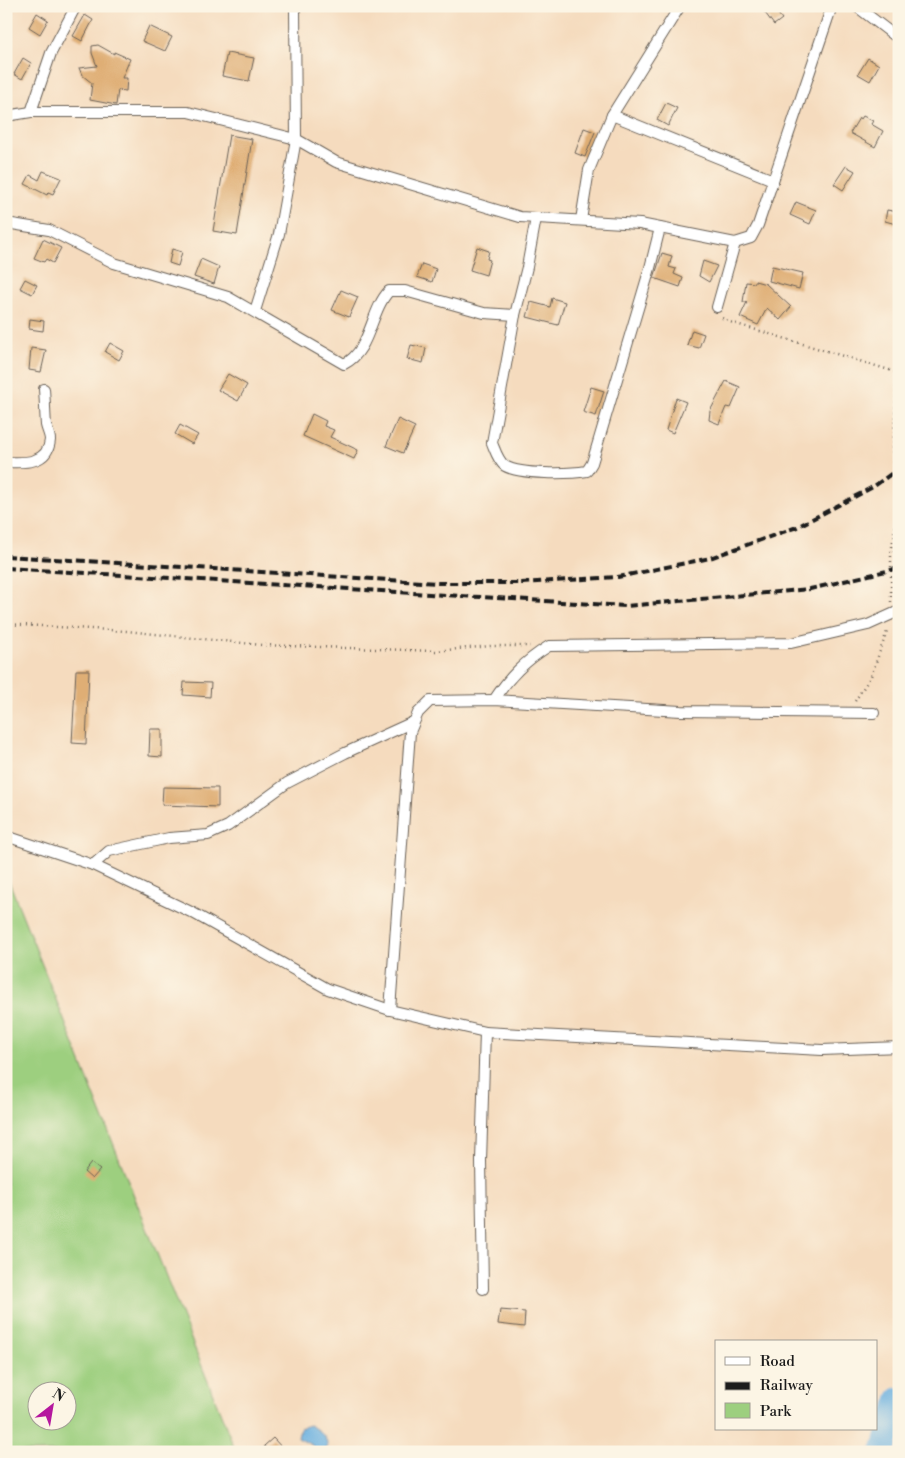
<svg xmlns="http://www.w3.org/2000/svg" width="905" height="1458" font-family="'Libre Bodoni',serif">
  <rect width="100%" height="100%" fill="#fcf5e5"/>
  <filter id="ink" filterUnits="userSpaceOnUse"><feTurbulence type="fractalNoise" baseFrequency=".02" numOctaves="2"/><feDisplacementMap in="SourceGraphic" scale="10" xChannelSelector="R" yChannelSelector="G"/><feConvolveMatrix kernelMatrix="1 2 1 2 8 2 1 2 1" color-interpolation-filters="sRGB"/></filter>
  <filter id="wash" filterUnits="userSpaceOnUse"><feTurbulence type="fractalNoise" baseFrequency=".0096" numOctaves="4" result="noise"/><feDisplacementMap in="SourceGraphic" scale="20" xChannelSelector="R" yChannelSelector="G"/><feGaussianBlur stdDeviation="1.12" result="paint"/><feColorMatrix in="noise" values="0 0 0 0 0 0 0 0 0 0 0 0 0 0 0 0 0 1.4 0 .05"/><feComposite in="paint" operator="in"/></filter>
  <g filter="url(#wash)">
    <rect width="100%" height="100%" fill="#f5dbbe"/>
    <path fill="#9dcf7f" stroke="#5c764e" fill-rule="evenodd" d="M6 874 236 1452H6ZM38 1390H68V1420H38Z"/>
    <path fill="#6ab0e0" stroke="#43667e" d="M309 1425C319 1430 331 1439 326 1451L316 1452 312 1445 298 1438 300 1428Z"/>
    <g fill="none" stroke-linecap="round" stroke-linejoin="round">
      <polyline stroke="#6ab0e0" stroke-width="24" points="883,1452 899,1399"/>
    </g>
    <g id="blocks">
      <g fill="#dfae75">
        <polygon points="760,6 772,6 782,19 774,25"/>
        <polygon points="37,13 48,20 40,34 29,27"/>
        <polygon points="85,15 93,20 82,41 73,36"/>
        <polygon points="149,26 172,37 165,51 142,41"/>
        <polygon points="98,45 114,54 114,52 130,59 122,78 127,78 126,91 118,90 116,105 90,100 92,83 82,75 79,68 97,66 92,53 92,46"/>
        <polygon points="227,53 254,58 249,81 222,76"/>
        <polygon points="23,58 31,63 22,79 14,74"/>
        <polygon points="868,58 879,65 870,81 858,74"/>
        <polygon points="666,103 677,108 668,126 657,120"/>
        <polygon points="863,116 873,121 871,124 883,131 875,147 850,133 859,118 861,119"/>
        <polygon points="584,128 595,132 585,157 575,153"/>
        <polygon points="229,135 252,139 237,235 213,231"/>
        <polygon points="846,166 855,171 843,190 834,184"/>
        <polygon points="43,171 61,178 53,194 48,192 47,195 25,184 30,175 39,180"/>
        <polygon points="796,202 816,210 810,224 790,215"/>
        <polygon points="887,210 898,212 896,224 885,221"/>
        <polygon points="43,239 61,248 53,263 46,259 44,262 34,258"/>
        <polygon points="477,247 489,251 487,259 490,260 486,275 470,270"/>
        <polygon points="172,249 182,252 178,266 169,263"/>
        <polygon points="662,253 672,256 669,267 676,269 674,274 683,278 680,287 654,278"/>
        <polygon points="201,259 219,267 214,284 194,277"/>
        <polygon points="703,261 717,266 709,282 699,276"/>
        <polygon points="422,264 436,269 432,282 417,277"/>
        <polygon points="772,266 803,273 799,289 769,281"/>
        <polygon points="25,279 37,285 32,294 20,288"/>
        <polygon points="755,281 766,284 791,307 780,320 767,308 758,325 740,317 747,302 743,302 746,282 755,283"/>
        <polygon points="341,290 358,297 349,317 332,310"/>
        <polygon points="552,298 565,302 558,325 527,317 531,302 550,307"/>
        <polygon points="30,319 44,321 43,331 29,329"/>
        <polygon points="692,330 704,334 699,348 687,345"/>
        <polygon points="110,343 124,351 119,360 105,352"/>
        <polygon points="411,345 426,348 423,363 407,359"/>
        <polygon points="31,348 46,350 41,372 29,370"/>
        <polygon points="228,374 247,385 238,401 218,390"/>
        <polygon points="726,381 740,387 731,408 726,407 719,424 709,420 710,411"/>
        <polygon points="591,387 604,391 596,416 583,412"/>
        <polygon points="676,398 686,402 673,433 666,430"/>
        <polygon points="312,414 326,421 324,426 334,430 330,437 358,450 354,459 303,436"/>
        <polygon points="398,419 415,427 403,453 386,446"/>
        <polygon points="180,425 198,435 192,444 175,434"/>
        <polygon points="76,670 89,670 86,744 72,743"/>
        <polygon points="184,682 211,683 210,697 183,695"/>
        <polygon points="150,729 162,729 162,757 149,756"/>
        <polygon points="163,787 218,788 218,807 162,805"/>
        <polygon points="91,1163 100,1170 92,1179 84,1172"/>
        <polygon points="500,1310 525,1312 524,1327 498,1324"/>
        <polygon points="273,1438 286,1452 269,1452 264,1446"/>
      </g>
    </g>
  </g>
  <g filter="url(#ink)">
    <use href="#blocks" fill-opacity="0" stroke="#685f55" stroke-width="1"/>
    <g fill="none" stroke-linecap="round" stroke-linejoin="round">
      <g stroke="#685f55" stroke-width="12">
        <g id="street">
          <polyline points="856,6 899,39"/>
          <polyline points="31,112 51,53 76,6"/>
          <polyline points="612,115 773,180"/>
          <polyline points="6,116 31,112 188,112 296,139 336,162 520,217 640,224 735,243 751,238 758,225 832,6"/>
          <polyline points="581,220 589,170 612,115 680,6"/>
          <path d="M6 223 49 230 114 263 228 297 344 364C371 351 370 311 389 291H405L484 313 515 315 527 267 536 218"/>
          <polyline points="717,307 735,243"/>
          <polyline points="255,311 279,234 296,139 295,6"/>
          <path d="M515 315 492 443C495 450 498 461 505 466 521 475 569 474 587 471L592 463 650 268 660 228"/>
          <path d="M6 462C24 463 48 464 50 440 50 435 47 430 46 425 45 413 45 401 44 389"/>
          <path d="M494 700C509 677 525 661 549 646L791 643 868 625 899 611"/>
          <polyline points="6,836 93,865 193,913 328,989 390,1010 485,1032 822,1050 899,1047"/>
          <polyline points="93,865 109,851 169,838 208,835 228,826 287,783 345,753 413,722"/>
          <polyline points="390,1010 410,732 418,713 430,701 494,700 681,711 874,713"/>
          <polyline points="483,1289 481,1161 485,1032"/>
        </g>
      </g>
      <g stroke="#685f55" stroke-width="2.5" stroke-dasharray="1 4" stroke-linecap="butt">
        <polyline points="722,318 730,322 896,372 899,370"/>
        <polyline points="891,602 891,554 897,512 893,448 896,398 896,372"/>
        <polyline points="6,624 126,631 262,645 435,651 491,646 530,646"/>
        <polyline points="855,701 871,676 888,629"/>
      </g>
      <use href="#street" stroke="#fff" stroke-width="10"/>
      <g stroke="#1c1c1c" stroke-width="4" stroke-dasharray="8 4" stroke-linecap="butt">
        <polyline points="6,556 439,583 522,583 618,577 710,558 797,527 873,487 899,468"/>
        <polyline points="6,568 626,606 810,589 899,568"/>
      </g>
    </g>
  </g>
  <rect width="905" height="1458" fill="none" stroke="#fcf5e5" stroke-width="25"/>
  <rect x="715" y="1340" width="162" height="90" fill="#fcf5e5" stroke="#a29e95"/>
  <rect x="725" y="1357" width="25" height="8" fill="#ffffff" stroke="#a29e95"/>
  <text x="760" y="1366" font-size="15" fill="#1c1c1c">Road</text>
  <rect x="725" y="1382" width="25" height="8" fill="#1c1c1c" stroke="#a29e95"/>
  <text x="760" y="1390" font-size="15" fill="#1c1c1c">Railway</text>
  <rect x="725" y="1403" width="25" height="15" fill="#9dcf7f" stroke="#a29e95"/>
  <text x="760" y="1416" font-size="15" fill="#1c1c1c">Park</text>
  <g transform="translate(52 1406) rotate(31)"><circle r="24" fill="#fcf5e5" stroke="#a29e95"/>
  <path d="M0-4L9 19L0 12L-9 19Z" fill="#b5179e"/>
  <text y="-8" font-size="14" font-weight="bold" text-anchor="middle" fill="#1c1c1c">N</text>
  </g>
</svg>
